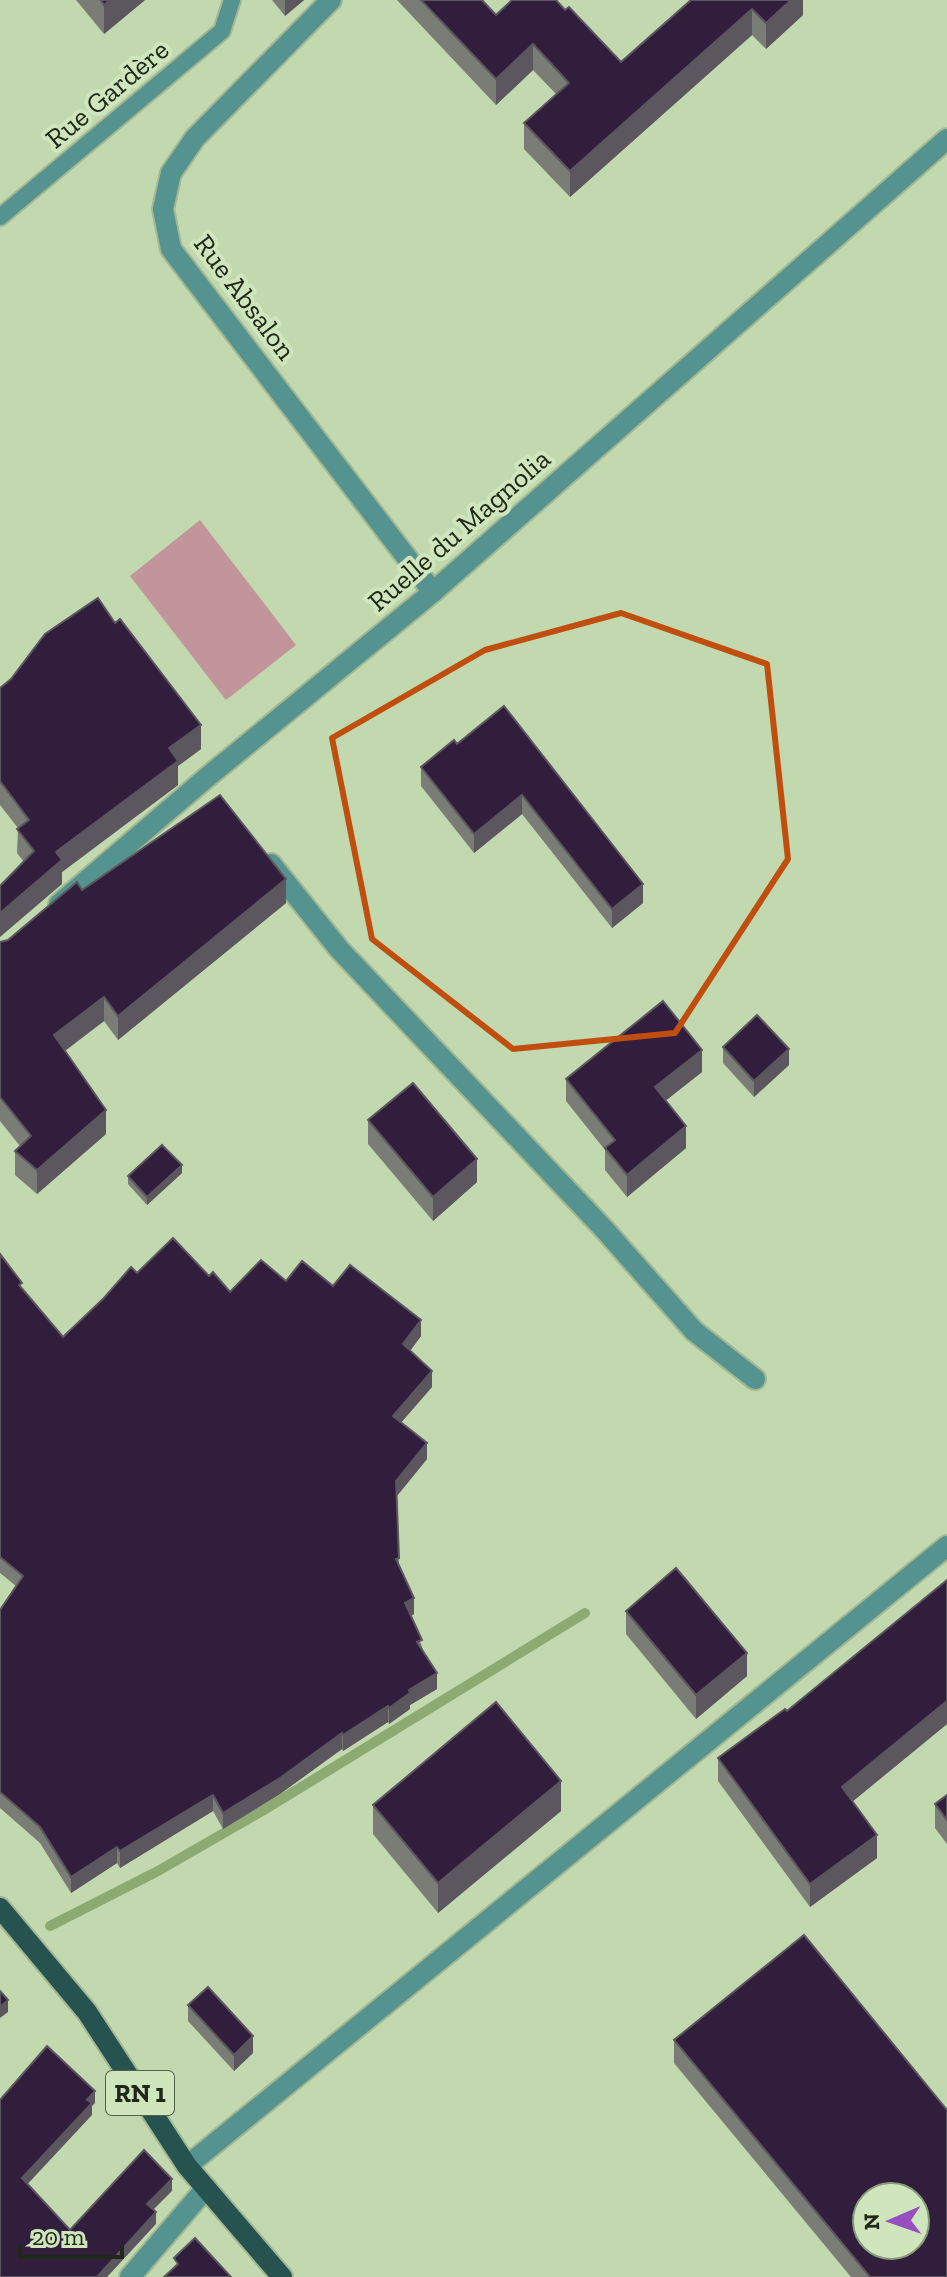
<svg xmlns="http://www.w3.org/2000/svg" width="947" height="2277" font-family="'Zilla Slab',serif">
  <rect width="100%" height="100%" fill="#c2d9af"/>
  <polygon fill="#c1959a" points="200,520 296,645 226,700 130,576"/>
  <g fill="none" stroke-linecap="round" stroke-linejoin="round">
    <polyline stroke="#8daa72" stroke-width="10" points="50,1926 158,1871 264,1810 585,1613"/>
    <g stroke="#a2b691" stroke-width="20">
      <polyline id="lane" points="0,217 222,31 232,0"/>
    </g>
    <g stroke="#a2b691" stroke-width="24">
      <g id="street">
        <polyline points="331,0 195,138 171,173 163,209 171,249 433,592"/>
        <polyline points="271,864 339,949 604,1229 694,1331 755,1379"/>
        <polyline points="59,904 205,779 433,592 947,139"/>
        <polyline points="187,2166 947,1546"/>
        <polyline points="130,2277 206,2188"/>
      </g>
    </g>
    <g stroke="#a2b691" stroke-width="24">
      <polyline id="primary" points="0,1908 87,2012 187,2166 282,2277"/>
    </g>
    <use href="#lane" stroke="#54938f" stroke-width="16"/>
    <use href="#street" stroke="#54938f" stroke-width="20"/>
    <use href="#primary" stroke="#265350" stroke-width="20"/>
  </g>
  <g fill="#7a7c76">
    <polygon points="76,0 145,0 104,34"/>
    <polygon points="272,0 304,0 285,16"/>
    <polygon points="397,0 482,0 496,15 565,10 621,62 691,0 803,0 803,15 766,49 752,35 570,197 524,149 524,123 556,94 533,70 496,105"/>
    <polygon points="0,688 201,749 178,766 178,785 62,872 62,884 24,862 17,853 18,828 0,805"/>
    <polygon points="504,706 643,903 612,928 522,814 474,853 421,786 421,767 457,744"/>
    <polygon points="82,890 286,903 118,1040 104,1021 65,1051 106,1134 37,1194 15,1175 15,1151 20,1146 0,1121 0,942 8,940"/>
    <polygon points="723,1047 789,1065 754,1097 723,1063"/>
    <polygon points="702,1072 665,1101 686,1148 627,1197 605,1170 605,1150 566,1101 566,1079"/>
    <polygon points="368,1120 477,1182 433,1221 368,1144"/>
    <polygon points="182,1173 147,1205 128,1184 128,1176"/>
    <polygon points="0,1254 22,1289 63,1337 137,1273 209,1276 230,1292 286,1281 333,1286 421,1336 410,1351 432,1387 401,1422 427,1459 397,1496 399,1566 414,1614 411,1616 437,1689 410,1705 410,1709 389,1724 388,1722 343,1751 342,1749 280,1794 223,1829 213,1811 120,1868 117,1863 71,1893 40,1843 0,1808 0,1610 16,1586 0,1573"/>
    <polygon points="947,1580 947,1724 852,1802 877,1858 810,1907 718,1781 718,1758 787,1711"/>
    <polygon points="626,1611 747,1676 696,1719 626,1634"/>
    <polygon points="947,1795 947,1844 935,1828 935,1804"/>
    <polygon points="373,1805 561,1811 438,1913 373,1834"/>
    <polygon points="188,2005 253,2053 234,2071 188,2021"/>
    <polygon points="674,2040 947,2277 851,2277 674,2063"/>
  </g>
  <g fill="#5c565f">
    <polygon points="110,0 145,0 104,34 104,5"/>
    <polygon points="285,0 304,0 285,16"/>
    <polygon points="791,0 803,0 803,15 766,49 766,23"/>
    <polygon points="752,9 752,35 570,197 570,171"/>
    <polygon points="533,44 533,70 496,105 496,79"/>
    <polygon points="201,725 201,749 178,766 178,785 62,872 62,884 0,937 0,913 56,852 169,748"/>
    <polygon points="522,795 522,814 474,853 474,834"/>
    <polygon points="286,879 286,903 118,1040 118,1016"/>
    <polygon points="643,884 643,903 612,928 612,909"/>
    <polygon points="104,997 104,1021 54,1059 54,1035"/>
    <polygon points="789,1049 789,1065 754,1097 754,1081"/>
    <polygon points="702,1050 702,1072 655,1109 655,1087"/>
    <polygon points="106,1110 106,1134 37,1194 37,1170"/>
    <polygon points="686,1126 686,1148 627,1197 627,1175"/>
    <polygon points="477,1159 477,1182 433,1221 433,1197"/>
    <polygon points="182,1165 182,1173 147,1205 147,1197"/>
    <polygon points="421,1320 421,1336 403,1360 403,1344"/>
    <polygon points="432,1371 432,1387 393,1432 393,1416"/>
    <polygon points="427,1443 427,1459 396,1497 396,1481"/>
    <polygon points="414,1598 414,1614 405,1619 405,1603"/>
    <polygon points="747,1653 747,1676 696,1719 696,1695"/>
    <polygon points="437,1673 437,1689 410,1705 410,1709 389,1724 389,1708 409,1690"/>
    <polygon points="947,1701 947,1724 842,1810 842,1787"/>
    <polygon points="388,1706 388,1722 343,1751 343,1735"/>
    <polygon points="342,1733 342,1749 280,1794 223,1829 223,1813"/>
    <polygon points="561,1781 561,1811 438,1913 438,1883"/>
    <polygon points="213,1795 213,1811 120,1868 120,1851"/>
    <polygon points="877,1835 877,1858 810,1907 810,1884"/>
    <polygon points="117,1847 117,1863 71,1893 71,1877"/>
    <polygon points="8,2000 8,2012 0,2018 0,2007"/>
    <polygon points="253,2036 253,2053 234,2071 234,2055"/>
    <polygon points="95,2091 95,2103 92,2106 92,2115 22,2190 22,2178"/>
    <polygon points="172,2179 172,2191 147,2216 147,2204"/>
    <polygon points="156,2212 156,2224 107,2277 97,2277"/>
  </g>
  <g fill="#311e3d" stroke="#5c565f" stroke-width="2" fill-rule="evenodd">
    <polygon points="101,0 110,0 104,5"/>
    <polygon points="421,0 482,0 496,15 512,0 556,0 565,10 569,7 621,62 691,0 791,0 766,23 752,9 570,171 524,123 569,83 533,44 496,79"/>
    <polygon points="98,598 115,623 120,619 201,725 169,748 178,761 56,852 62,860 0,913 0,886 34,851 17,829 29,820 0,781 0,688 11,679 45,634"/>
    <polygon points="504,706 643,884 612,909 522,795 474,834 421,767 454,740 457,744"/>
    <polygon points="220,795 286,879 118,1016 104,997 54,1035 106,1110 37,1170 15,1151 31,1136 0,1097 0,942 8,940 77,882 82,890"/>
    <polygon points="663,1001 702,1050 655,1087 686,1126 627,1175 605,1148 615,1140 566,1079"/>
    <polygon points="757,1015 789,1049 754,1081 723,1047"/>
    <polygon points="413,1083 477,1159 433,1197 368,1120"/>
    <polygon points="162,1145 182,1165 147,1197 128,1176"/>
    <polygon points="173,1238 209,1276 213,1272 230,1292 261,1260 286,1281 302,1261 333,1286 350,1265 421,1320 403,1344 432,1371 393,1416 427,1443 396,1481 399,1558 396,1559 414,1598 405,1603 422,1640 417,1642 437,1673 409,1690 410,1693 389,1708 388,1706 343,1735 342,1733 280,1778 223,1813 213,1795 120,1851 117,1847 71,1877 40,1827 0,1792 0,1610 23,1576 0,1557 0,1254 22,1283 19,1285 63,1337 104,1298 131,1267 137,1273"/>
    <polygon points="676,1568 747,1653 696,1695 626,1611"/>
    <polygon points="947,1580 947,1701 842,1787 877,1835 810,1884 718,1758 785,1709 787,1711"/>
    <polygon points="496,1702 561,1781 438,1883 373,1805"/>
    <polygon points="947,1795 947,1820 935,1804"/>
    <path d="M804 1935 947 2110V2277H870L674 2040ZM867 2197H915V2245H867Z"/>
    <polygon points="208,1987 253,2036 234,2055 188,2005"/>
    <polygon points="0,1991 8,2000 0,2007"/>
    <polygon points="47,2046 95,2091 87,2100 92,2103 22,2178 70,2230 144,2150 172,2179 147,2204 156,2212 97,2277 0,2277 0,2100"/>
    <polygon points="195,2238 231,2277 164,2277 178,2264 174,2258"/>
  </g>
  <path fill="none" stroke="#c04f0f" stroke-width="6" stroke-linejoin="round" d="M621 613 767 664 788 859 675 1033 513 1049 372 939 332 738 485 650Z"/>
  <g text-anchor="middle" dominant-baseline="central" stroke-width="8" stroke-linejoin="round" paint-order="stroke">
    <rect fill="#cfe6bc" stroke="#54614a" stroke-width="2" x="106" y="2071" width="68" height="44" rx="6"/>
    <g font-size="26" font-weight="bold" fill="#202819">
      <text x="140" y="2093">RN 1</text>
    </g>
    <g font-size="28" fill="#202819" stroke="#cfe6bc">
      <text transform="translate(107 94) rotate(-40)">Rue Gardère</text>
      <text transform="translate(245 297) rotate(53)">Rue Absalon</text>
      <text transform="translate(459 530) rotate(-41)">Ruelle du Magnolia</text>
    </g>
  </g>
  <g transform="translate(891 2221) rotate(268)"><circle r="38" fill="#cfe6bc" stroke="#899a7b" stroke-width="2"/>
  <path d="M0-6L14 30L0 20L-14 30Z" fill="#974ec1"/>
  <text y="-12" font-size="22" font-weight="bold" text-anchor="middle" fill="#202819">N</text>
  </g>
  <path d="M20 2245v12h102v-12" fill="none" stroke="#202819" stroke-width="4"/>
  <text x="32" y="2245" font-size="24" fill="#202819" stroke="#cfe6bc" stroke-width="6" paint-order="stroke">20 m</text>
</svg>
